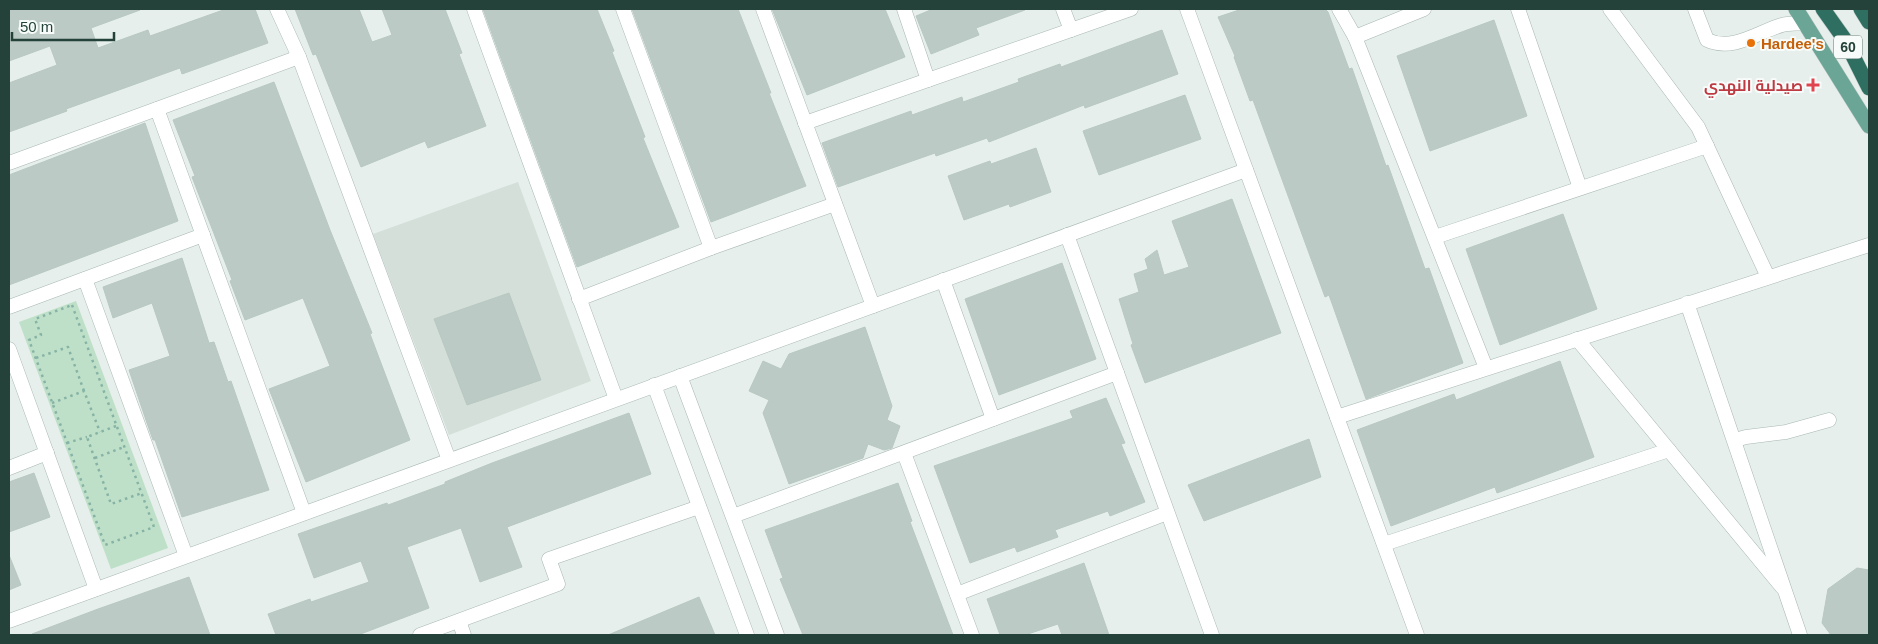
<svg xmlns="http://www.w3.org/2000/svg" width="1878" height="644" font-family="Arial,Cairo,sans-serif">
  <rect width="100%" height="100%" fill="#e6efeb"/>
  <polygon fill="#d4dfda" points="518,182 591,381 449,435 373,234"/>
  <polygon fill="#bfe0c8" points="76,301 168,548 111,569 19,322"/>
  <g fill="#bbcac4" stroke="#b8c9c2">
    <polygon points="14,9 140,9 140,10 91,28 98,48 148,30 150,36 226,9 255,9 268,43 182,74 180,68 66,109 67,111 9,132 9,83 57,65 50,46 9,61 9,11"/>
    <polygon points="295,9 359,9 372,42 392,35 382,9 445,9 462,53 459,54 486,126 428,148 425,141 361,167 316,54 313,55"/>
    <polygon points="483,9 597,9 614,51 612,52 645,137 643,138 679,227 577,267"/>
    <polygon points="632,9 738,9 771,93 769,93 806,186 711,222"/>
    <polygon points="772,9 885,9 905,57 807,95"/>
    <polygon points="933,9 1025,9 1025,10 976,28 979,35 931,54 916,16"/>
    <polygon points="1242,9 1325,9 1328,12 1349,69 1352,68 1386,166 1388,165 1425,269 1429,268 1463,363 1366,399 1329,295 1325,297 1253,100 1250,101 1234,57 1235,56 1218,17"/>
    <polygon points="1494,20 1527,116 1430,151 1397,56"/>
    <polygon points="1162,30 1178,74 1085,108 1084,105 989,142 987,138 936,156 935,153 838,187 822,143 911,111 912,115 962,97 963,102 1019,82 1018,79 1060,64 1061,67"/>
    <polygon points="274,82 330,230 372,333 370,334 410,440 306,482 269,389 330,366 303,298 245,320 230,281 232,280 192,177 195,176 173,120"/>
    <polygon points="1185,95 1201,139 1099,175 1083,131"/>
    <polygon points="145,123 178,221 9,285 9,175"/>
    <polygon points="1036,148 1051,192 1010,207 1009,204 964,220 948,176 990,161 991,164"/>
    <polygon points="1232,199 1281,333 1145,383 1131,345 1133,344 1119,299 1139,292 1134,274 1148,269 1145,259 1157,250 1164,275 1189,267 1172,221"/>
    <polygon points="1563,214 1597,309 1500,345 1466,249"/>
    <polygon points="182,258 209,343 214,342 228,382 231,381 269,490 182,517 155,440 153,440 147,423 129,370 170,356 152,303 113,318 103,287"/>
    <polygon points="1062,263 1096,359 999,395 965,299"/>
    <polygon points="509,293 541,380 467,405 434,319"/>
    <polygon points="865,327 892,406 887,420 900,426 892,448 884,450 868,444 863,458 789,484 763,413 769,400 749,391 763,361 781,369 789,354"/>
    <polygon points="1560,361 1594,457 1497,493 1495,487 1391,526 1357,430 1454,394 1456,400"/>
    <polygon points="1106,398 1125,443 1121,444 1145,502 1110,516 1108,511 1055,530 1058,537 1017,552 1015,547 970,563 934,466 1073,418 1070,411"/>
    <polygon points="629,413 651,474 507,527 522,567 480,582 461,528 407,547 429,608 358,635 276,635 268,614 310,599 311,602 369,582 361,561 314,578 298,534 387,503 388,505 445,484 445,482 492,463"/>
    <polygon points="1309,439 1321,477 1204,521 1188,485"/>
    <polygon points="34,473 50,517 9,532 9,482"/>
    <polygon points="898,483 912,521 910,522 953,635 803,635 780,579 783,578 765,530"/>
    <polygon points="9,555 21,585 9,590"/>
    <polygon points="1084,563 1109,635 1062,635 1058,624 1025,635 1000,635 987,599"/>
    <polygon points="1857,568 1869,570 1869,635 1831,635 1822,623 1828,589"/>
    <polygon points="189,577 210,635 32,635 32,634 98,609"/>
    <polygon points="699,597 715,635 608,635"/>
  </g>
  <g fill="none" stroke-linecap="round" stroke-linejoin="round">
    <g stroke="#a8b8b2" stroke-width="15">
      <g id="minor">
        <polyline points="277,9 299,57 449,460"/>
        <polyline points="474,9 616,399"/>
        <polyline points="623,9 711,248"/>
        <polyline points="763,9 873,306"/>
        <polyline points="904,9 928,80"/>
        <polyline points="1063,9 1071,30"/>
        <polyline points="1187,9 1417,635"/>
        <polyline points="1339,9 1355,37 1486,368"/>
        <polyline points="1518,9 1580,188"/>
        <polyline points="1610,9 1698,127 1768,277"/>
        <path d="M1695 9 1707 40C1733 52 1758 32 1782 25 1789 23 1798 24 1805 23"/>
        <polyline points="1355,37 1424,9"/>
        <polyline points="157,109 304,513"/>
        <polyline points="805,123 1131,9"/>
        <polyline points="9,163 299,57"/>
        <polyline points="1067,235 1212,635"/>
        <polyline points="1435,237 1707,146"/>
        <polyline points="85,279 186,556"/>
        <polyline points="943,280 993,419"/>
        <polyline points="579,299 711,248 835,204"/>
        <polyline points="1687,303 1800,635"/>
        <polyline points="9,307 203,235"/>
        <polyline points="1577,339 1782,587"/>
        <polyline points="9,349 96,589"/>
        <polyline points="680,376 777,635"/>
        <polyline points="654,385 747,635"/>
        <polyline points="1337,417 1869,245"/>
        <polyline points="1735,440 1746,437 1786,432 1829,420"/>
        <polyline points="904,453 972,635"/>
        <polyline points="9,468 47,453"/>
        <polyline points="733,516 1117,373"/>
        <polyline points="1384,544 1669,450"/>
        <polyline points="957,594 1167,513"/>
        <polyline points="9,621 1246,170"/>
        <polyline points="459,621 464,635"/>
        <polyline points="420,635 558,584 549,559 699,507"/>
      </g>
    </g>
    <g stroke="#c2cac8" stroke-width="16">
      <polyline id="major" points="1796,9 1869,126"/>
    </g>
    <g stroke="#c2cac8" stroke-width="16">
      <g id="highway">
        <polyline points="1823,9 1845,40 1869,88"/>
        <polyline points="1861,9 1869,22"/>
      </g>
    </g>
    <g stroke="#86b3a5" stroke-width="2.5" stroke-dasharray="2.5 4" stroke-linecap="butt">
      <polygon points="72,305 154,527 105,545 29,340 41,335 35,319"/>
      <polyline points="36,358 68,347 84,391"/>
      <polyline points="52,403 84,391 100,432"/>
      <polyline points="116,426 87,437 111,504 142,493"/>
      <polyline points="67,443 87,437"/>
      <polyline points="95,458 124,447"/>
    </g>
    <use href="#minor" stroke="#fff" stroke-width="14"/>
    <use href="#major" stroke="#6aa596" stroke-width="15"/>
    <use href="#highway" stroke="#2f6f62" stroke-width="15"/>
  </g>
  <circle fill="#e8710a" stroke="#f7fbf9" stroke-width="2" cx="1751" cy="43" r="5"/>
  <path fill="#e0444e" stroke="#f7fbf9" stroke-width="2" d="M1810.5 77.5h5v5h5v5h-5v5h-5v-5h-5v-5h5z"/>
  <g text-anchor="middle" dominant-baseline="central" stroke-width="4" stroke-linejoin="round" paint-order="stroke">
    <rect fill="#f7fbf9" stroke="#637a73" stroke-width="1" x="1834" y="35.5" width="28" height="23" rx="4"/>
    <g font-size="14" font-weight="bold" fill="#24423a">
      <text x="1848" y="47">60</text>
    </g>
    <g font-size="15" font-weight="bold" fill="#c56008" stroke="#f7fbf9" text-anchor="start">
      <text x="1761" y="43">Hardee's</text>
    </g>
    <g font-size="15" font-weight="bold" fill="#be3a42" stroke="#f7fbf9" text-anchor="end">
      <text x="1803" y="85">صيدلية النهدي</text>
    </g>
  </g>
  <rect width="1878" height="644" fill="none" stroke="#24423a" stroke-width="20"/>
  <path d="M12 32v8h102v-8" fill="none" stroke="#24423a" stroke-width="2.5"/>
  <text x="20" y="32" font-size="15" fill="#24423a" stroke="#f7fbf9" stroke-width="4" paint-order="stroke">50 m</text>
</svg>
